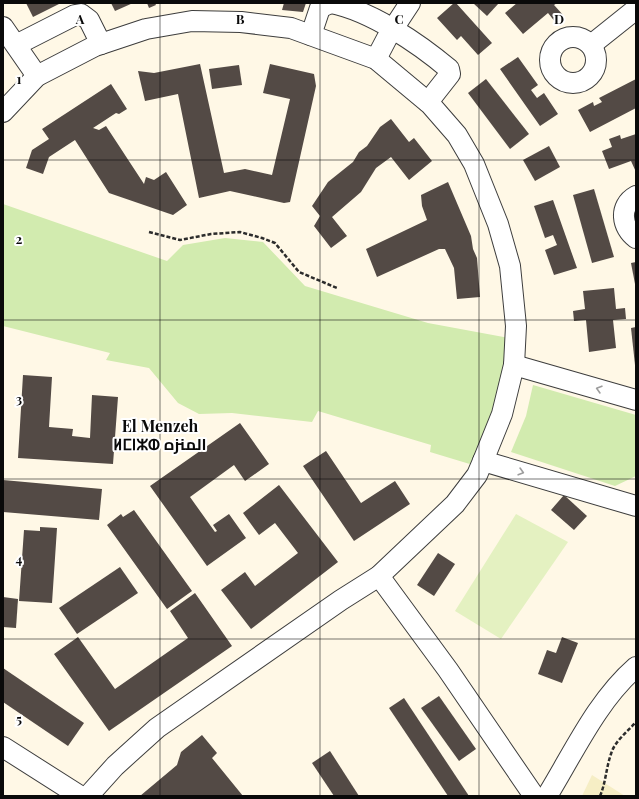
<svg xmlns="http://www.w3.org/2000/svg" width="639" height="799" font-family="'Playfair Display',Cairo,'Noto Sans Tifinagh',serif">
  <rect width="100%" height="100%" fill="#fff8e6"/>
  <polygon fill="#f6eec5" points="592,775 625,796 582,796"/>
  <g fill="#d2ebaf">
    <polygon points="3,204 167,261 183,245 225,238 263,242 305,286 428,323 509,338 496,406 473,465 430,452 431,445 318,411 312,422 232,413 199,414 178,403 149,368 106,360 110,353 3,326"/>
    <polygon points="533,385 636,415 636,476 615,486 511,452 526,416"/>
  </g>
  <polygon fill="#e4f1c1" points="516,514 568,542 501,639 455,611"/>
  <g fill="#534a45">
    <polygon points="26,3 61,3 33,17"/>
    <polygon points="111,3 133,3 115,11"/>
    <polygon points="147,3 155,3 156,5 149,8"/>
    <polygon points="284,3 306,3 303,12 282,10"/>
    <polygon points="454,3 456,3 492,43 478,55 461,36 457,40 437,18"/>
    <polygon points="473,3 499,3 487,16"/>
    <polygon points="517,3 557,3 554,5 564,16 556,23 548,13 523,34 505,13"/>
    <polygon points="518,57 538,85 531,90 537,98 544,93 558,114 540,126 500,69"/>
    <polygon points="200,64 224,173 245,169 272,175 290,99 263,93 270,64 314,74 316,86 290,202 284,203 230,191 199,198 178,94 145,101 138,71 154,73"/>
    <polygon points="239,65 242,85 212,89 209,69"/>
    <polygon points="486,79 529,134 510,149 468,93"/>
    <polygon points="636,79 636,108 590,132 578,110 593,102 594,106 602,102 599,98"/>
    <polygon points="111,84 127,109 119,114 116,113 93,128 99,130 106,126 144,184 146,177 154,180 166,172 187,205 173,215 109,193 75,140 49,157 43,174 26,168 32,150 49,139 42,129"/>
    <polygon points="391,119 409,142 414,138 432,161 409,180 391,157 376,168 361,192 332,217 347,236 331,248 314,226 320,216 312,206 328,182 353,162 359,152 367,146 380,127"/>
    <polygon points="636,134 636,172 631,161 609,169 602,151 612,147 609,139 620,135 621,139"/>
    <polygon points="549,146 560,167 535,181 523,160"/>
    <polygon points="448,182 471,236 473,249 477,258 480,297 457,299 454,268 445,249 439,249 377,277 366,249 427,220 422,206 421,195"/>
    <polygon points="594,189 614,257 592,263 573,195"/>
    <polygon points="553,200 577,268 554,275 545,250 557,245 553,235 545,238 534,206"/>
    <polygon points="636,262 636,283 635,284 631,263"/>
    <polygon points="614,288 616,309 625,308 626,319 613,320 616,348 589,352 586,320 574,321 573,311 585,309 583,291"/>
    <polygon points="636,327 636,365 635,365 631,328"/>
    <polygon points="23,375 52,377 49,427 73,429 72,436 90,438 92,395 118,397 113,464 18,458"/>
    <polygon points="240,423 269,464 245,481 234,465 190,497 215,532 217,531 213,525 229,514 246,538 207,566 150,486"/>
    <polygon points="326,451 361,503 395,481 410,504 354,541 303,466"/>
    <polygon points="3,480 102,489 99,520 3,512"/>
    <polygon points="279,485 338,562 251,629 221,590 245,572 255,586 298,553 275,523 259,535 243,513"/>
    <polygon points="564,495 587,516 574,530 551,510"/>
    <polygon points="134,510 192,591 167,609 107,525 121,514 123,517"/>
    <polygon points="40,527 57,528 52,603 19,601 24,530 40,531"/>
    <polygon points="438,553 455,564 434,596 417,585"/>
    <polygon points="120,567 138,593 77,634 59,608"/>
    <polygon points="195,593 232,646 109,731 54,654 78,637 115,689 188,638 170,611"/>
    <polygon points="3,597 18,599 16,628 3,627"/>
    <polygon points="562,637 578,643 562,683 538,674 547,650 556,653"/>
    <polygon points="3,668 84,723 68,746 3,702"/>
    <polygon points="439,696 476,749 459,761 421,708"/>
    <polygon points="404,698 469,796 448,796 389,708"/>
    <polygon points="202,735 217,753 212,758 243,796 140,796 177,765 181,752"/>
    <polygon points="330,751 359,796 334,796 312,763"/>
  </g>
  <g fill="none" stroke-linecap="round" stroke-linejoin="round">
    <g stroke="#3d3d3d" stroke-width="22">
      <g id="minor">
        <path d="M331 3C371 11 418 43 449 69L450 74 428 102"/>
        <polyline points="3,27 37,76"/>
        <polyline points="311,35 320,8 330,3"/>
        <circle cx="573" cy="60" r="23"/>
        <polyline points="16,45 75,15 81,14 89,20 101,44"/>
        <polyline points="591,45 636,9"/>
        <polyline points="376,59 387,38 410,3"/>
        <polyline points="3,112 37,76 95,46 146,29 192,21 241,22 291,28 376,59 430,104 457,135 474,164 498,224 510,266 516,326 514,365 502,414 483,461 477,475 455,504 379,576 341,600 157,728 115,766 88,796"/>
        <path d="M636 196C618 206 622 228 636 238"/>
        <polyline points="514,365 636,400"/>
        <polyline points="483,461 636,506"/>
        <polyline points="379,576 448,670 534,796"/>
        <polyline points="3,747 80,796"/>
        <path d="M547 796C574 752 597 701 636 667"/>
      </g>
    </g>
    <g stroke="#2c2c2c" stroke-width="2.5" stroke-dasharray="4 2" stroke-linecap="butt">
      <polyline points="149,232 180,240 211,234 240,232 262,238 275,243 299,272 337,288"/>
      <path d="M600 796C606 782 606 768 611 754 614 742 628 731 636 722"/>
    </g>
    <use href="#minor" stroke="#fff" stroke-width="20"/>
  </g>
  <defs><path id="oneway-chevron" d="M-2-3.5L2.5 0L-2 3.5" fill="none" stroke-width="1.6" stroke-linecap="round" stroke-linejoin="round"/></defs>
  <g stroke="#9d9d9d">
    <use href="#oneway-chevron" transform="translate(599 389) rotate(-164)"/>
    <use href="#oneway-chevron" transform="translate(521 472) rotate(16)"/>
  </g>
  <path fill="none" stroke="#0a0a0a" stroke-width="1" stroke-opacity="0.55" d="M160 3V796M320 3V796M479 3V796M3 160H636M3 320H636M3 479H636M3 639H636"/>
  <g text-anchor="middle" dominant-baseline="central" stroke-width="4" stroke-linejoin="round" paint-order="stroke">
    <g font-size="16" font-weight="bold" fill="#0a0a0a" stroke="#fff">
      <text x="160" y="425">El Menzeh<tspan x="160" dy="18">ⵍⵎⵏⵣⵀ المنزه</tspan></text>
    </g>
  </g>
  <g font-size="13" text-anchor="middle" font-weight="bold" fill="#0a0a0a" stroke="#fff" stroke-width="4" stroke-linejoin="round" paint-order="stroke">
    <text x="80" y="24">A</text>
    <text x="240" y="24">B</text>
    <text x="399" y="24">C</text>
    <text x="559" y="24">D</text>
    <text x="19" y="84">1</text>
    <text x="19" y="244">2</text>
    <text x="19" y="404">3</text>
    <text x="19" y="564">4</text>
    <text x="19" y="724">5</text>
  </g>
  <rect width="639" height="799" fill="none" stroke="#0a0a0a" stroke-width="8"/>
</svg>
